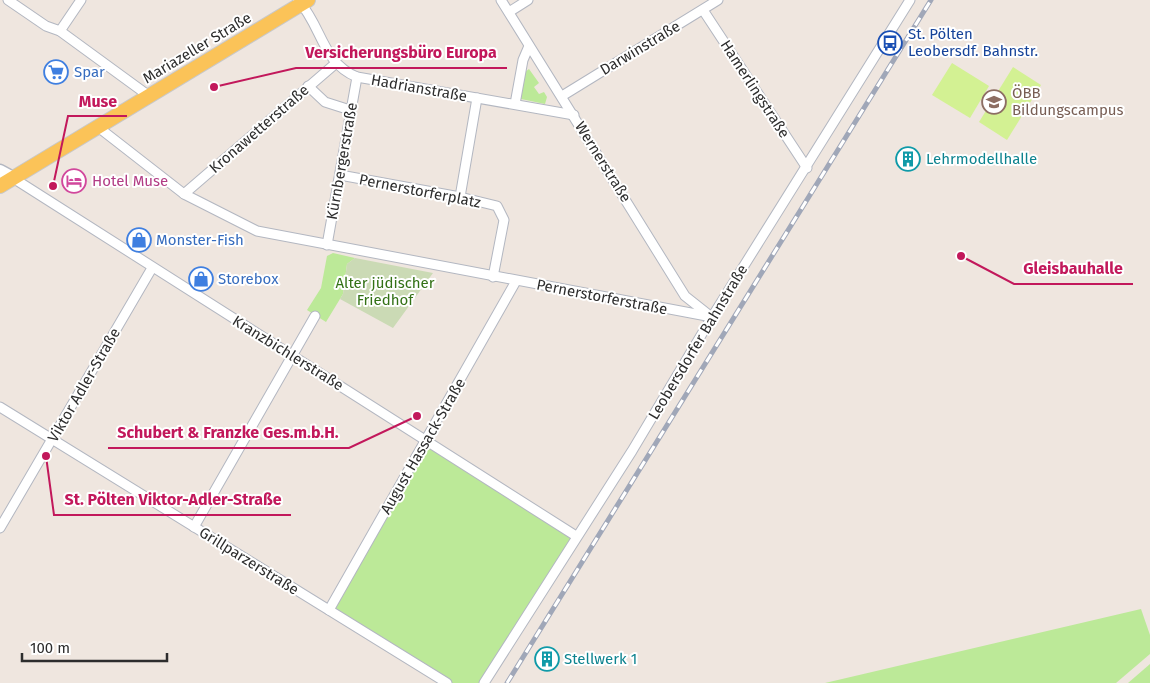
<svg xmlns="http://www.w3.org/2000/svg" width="1150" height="683" font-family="'Fira Sans',sans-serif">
  <rect width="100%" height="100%" fill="#efe6df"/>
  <g fill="#bce998">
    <polygon points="529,69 539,83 534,87 539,94 544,92 547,97 545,104 521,99 525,72"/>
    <polygon points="333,253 355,258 347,264 343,294 326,322 307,310 321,288 327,256"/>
    <polygon points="426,441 576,536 484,683 447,683 329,610"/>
    <polygon points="1141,609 1150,635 1150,654 1116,683 825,683"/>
    <polygon points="1150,664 1150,683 1128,683"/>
  </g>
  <polygon fill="#cbdab5" points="355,258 433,273 393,328 340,299 343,294 347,264"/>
  <g fill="#d3f193">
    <polygon points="952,63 989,86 970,118 932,95"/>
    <polygon points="1013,67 1041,85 1007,140 979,122"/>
  </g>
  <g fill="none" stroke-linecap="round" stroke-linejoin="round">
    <g stroke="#b3b7c1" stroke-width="11">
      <g id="street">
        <polyline points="8,0 46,26 60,31 149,96"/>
        <path d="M298 0C322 26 322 63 357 77L574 115"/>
        <polyline points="501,0 685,296 709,315"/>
        <polyline points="703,10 807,168"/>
        <polyline points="509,12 528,0"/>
        <polyline points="60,31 81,0"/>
        <polyline points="308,86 325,102 350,110"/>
        <polyline points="562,96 718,0"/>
        <polyline points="515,104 523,60 529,46"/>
        <polyline points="98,127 184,194 257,231 712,317"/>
        <polyline points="340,175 460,197 497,206 504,220 493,277"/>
        <polyline points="13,178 576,536"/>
        <polyline points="184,194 335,64"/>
        <polyline points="460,197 477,98"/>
        <polyline points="327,245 357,77"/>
        <polyline points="0,407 447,683"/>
        <polyline points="194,527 315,316"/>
        <polyline points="0,528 152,268"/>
        <polyline points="329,610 516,281"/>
        <polyline points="484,683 632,451 712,317 910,0"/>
      </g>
    </g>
    <g stroke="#b3b7c1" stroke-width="15">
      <polyline id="secondary" points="0,171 13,178"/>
    </g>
    <g stroke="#c8c8c8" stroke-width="16">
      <polyline id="primary" points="0,186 308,0"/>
    </g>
    <use href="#street" stroke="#fff" stroke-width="9"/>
    <use href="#secondary" stroke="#fff" stroke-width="12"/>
    <use href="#primary" stroke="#fbc358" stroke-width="14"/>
    <g stroke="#a0a7b8" stroke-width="5">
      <polyline id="rail" points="507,683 931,0"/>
    </g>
    <use href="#rail" stroke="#fff" stroke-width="3" stroke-dasharray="9" stroke-linecap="butt"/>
  </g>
  <defs>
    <g id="bus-ring" transform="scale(1.25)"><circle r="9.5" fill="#fff" stroke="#1a4fb4" stroke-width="1.5"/><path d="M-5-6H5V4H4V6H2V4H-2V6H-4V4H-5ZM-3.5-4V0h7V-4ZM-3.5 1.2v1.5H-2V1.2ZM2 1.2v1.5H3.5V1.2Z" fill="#1a4fb4"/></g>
    <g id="supermarket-ring" transform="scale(1.25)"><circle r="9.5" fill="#fff" stroke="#3f7fe0" stroke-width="1.5"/><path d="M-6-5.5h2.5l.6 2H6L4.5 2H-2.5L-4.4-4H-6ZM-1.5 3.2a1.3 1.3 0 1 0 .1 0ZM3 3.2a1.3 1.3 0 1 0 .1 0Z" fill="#3f7fe0"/></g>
    <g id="school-ring" transform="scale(1.25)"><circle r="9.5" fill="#fff" stroke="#8d6e63" stroke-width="1.5"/><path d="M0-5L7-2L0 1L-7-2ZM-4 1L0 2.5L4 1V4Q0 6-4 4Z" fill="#8d6e63"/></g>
    <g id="building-ring" transform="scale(1.25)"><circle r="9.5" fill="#fff" stroke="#0f9aa8" stroke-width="1.5"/><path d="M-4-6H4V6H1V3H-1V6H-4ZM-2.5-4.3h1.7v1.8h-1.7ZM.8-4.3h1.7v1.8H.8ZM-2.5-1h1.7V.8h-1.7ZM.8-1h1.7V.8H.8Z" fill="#0f9aa8"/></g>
    <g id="hotel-ring" transform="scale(1.25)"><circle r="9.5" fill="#fff" stroke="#d1479c" stroke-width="1.5"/><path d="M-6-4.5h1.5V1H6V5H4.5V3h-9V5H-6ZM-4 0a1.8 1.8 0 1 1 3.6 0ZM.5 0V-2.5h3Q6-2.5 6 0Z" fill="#d1479c"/></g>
    <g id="shop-ring" transform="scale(1.25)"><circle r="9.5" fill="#fff" stroke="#3f7fe0" stroke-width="1.5"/><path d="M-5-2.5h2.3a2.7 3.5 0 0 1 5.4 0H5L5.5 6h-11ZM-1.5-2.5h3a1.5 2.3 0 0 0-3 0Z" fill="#3f7fe0"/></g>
  </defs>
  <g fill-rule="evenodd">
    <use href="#bus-ring" x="890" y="43"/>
    <use href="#supermarket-ring" x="56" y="72"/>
    <use href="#school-ring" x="994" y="102"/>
    <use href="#building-ring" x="908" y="159"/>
    <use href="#hotel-ring" x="74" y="181"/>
    <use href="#shop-ring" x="139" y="240"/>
    <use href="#shop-ring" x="201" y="279"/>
    <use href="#building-ring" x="547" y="659"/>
  </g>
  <g text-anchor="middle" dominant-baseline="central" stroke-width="4" stroke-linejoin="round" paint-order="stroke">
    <g font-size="15" fill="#164399" stroke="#fff" text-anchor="start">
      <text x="908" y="34">St. Pölten<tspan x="908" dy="17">Leobersdf. Bahnstr.</tspan></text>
    </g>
    <g font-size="15" fill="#2d2d2d" stroke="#fff">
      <text transform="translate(197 48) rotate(-31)">Mariazeller Straße</text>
      <text transform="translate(640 48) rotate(-31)">Darwinstraße</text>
      <text transform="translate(419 88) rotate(10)">Hadrianstraße</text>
      <text transform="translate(755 89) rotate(57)">Hamerlingstraße</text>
      <text transform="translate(259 129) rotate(-41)">Kronawetterstraße</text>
      <text transform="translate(342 161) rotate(-80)">Kürnbergerstraße</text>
      <text transform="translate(603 162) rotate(58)">Wernerstraße</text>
      <text transform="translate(420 191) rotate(11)">Pernerstorferplatz</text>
      <text transform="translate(602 297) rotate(11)">Pernerstorferstraße</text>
      <text transform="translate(698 342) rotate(-59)">Leobersdorfer Bahnstraße</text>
      <text transform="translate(288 353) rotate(32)">Kranzbichlerstraße</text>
      <text transform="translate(84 385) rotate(-60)">Viktor Adler-Straße</text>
      <text transform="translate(423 446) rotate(-60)">August Hassack-Straße</text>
      <text transform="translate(249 561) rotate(32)">Grillparzerstraße</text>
    </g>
    <g font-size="15" fill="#366cbe" stroke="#fff" text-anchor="start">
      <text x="74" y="72">Spar</text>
      <text x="156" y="240">Monster-Fish</text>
      <text x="218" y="279">Storebox</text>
    </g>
    <g font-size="15" fill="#785e54" stroke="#fff" text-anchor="start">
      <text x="1012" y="93">ÖBB<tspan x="1012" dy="17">Bildungscampus</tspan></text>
    </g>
    <g font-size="15" fill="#0d838f" stroke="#fff" text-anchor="start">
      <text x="926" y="159">Lehrmodellhalle</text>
      <text x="564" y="659">Stellwerk 1</text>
    </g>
    <g font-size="15" fill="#b23c85" stroke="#fff" text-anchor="start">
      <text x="92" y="181">Hotel Muse</text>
    </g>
    <g font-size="15" fill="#337116" stroke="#fff">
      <text x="385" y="283">Alter jüdischer<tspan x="385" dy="17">Friedhof</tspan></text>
    </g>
  </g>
  <path fill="none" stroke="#c2185b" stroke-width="2" d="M214 87L296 68H507M53 186L68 116H127M961 256L1014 284H1133M417 416L349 448H108M46 456L54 515H291"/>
  <g fill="#c2185b" stroke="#fff" stroke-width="2">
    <circle cx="214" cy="87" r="5"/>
    <circle cx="53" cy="186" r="5"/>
    <circle cx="961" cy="256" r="5"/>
    <circle cx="417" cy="416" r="5"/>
    <circle cx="46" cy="456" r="5"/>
  </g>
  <g font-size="16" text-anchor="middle" font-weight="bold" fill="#c2185b" stroke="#fff" stroke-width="4" stroke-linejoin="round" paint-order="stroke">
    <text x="401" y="58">Versicherungsbüro Europa</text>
    <text x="98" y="107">Muse</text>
    <text x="1073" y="274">Gleisbauhalle</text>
    <text x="228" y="438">Schubert &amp; Franzke Ges.m.b.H.</text>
    <text x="173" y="505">St. Pölten Viktor-Adler-Straße</text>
  </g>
  <path d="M22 653v8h145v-8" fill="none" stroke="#2d2d2d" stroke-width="2.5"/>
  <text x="30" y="653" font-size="15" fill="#2d2d2d" stroke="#ffffff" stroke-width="4" paint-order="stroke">100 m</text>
</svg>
